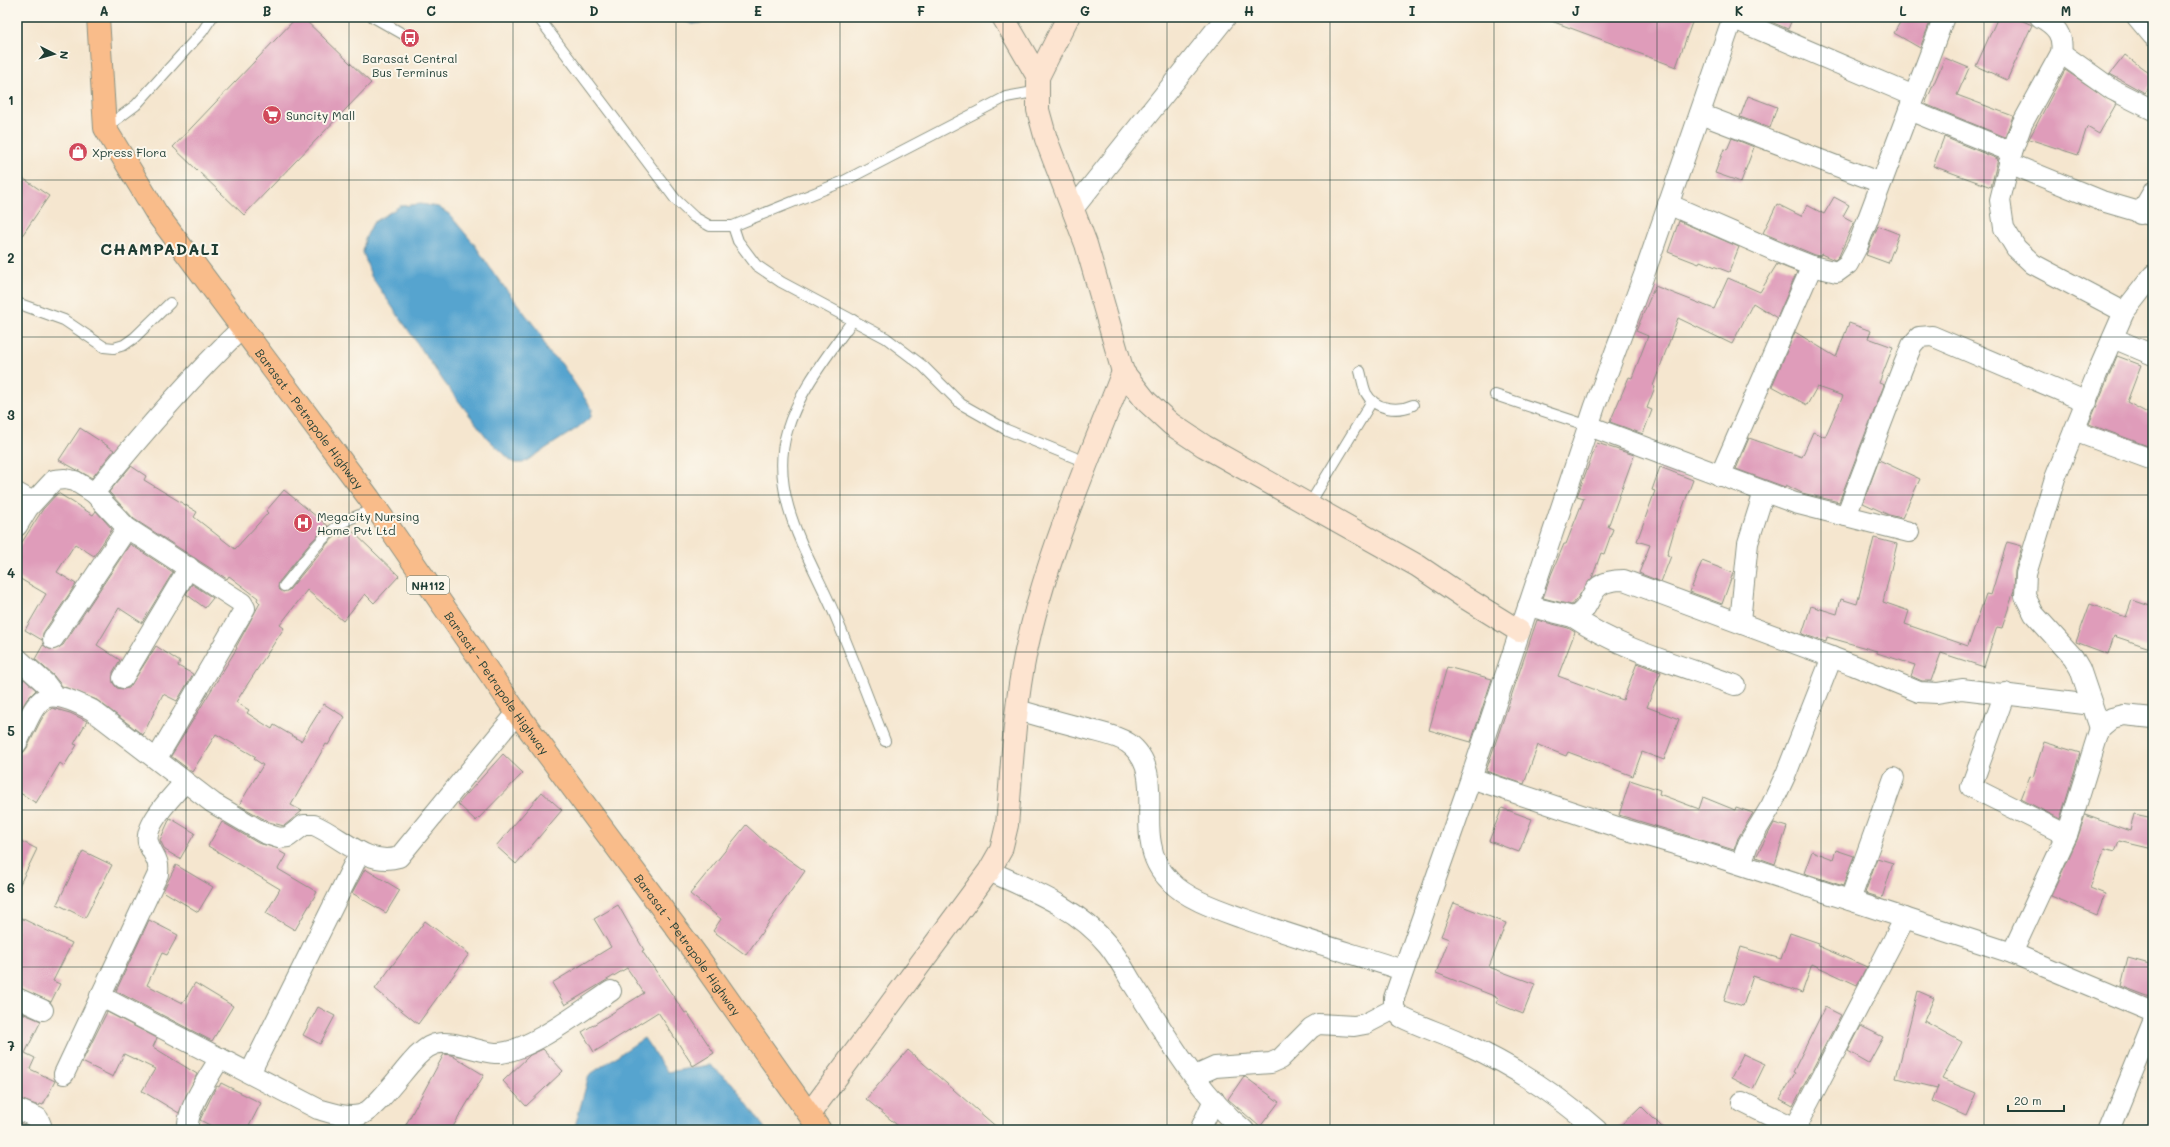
<svg xmlns="http://www.w3.org/2000/svg" width="2170" height="1147" font-family="Mali,sans-serif">
  <rect width="100%" height="100%" fill="#fbf7ec"/>
  <filter id="ink" filterUnits="userSpaceOnUse"><feTurbulence type="fractalNoise" baseFrequency=".025" numOctaves="2"/><feDisplacementMap in="SourceGraphic" scale="8" xChannelSelector="R" yChannelSelector="G"/><feConvolveMatrix kernelMatrix="1 2 1 2 8 2 1 2 1" color-interpolation-filters="sRGB"/></filter>
  <filter id="wash" filterUnits="userSpaceOnUse"><feTurbulence type="fractalNoise" baseFrequency=".012" numOctaves="4" result="noise"/><feDisplacementMap in="SourceGraphic" scale="16" xChannelSelector="R" yChannelSelector="G"/><feGaussianBlur stdDeviation="0.9" result="paint"/><feColorMatrix in="noise" values="0 0 0 0 0 0 0 0 0 0 0 0 0 0 0 0 0 1.4 0 .05"/><feComposite in="paint" operator="in"/></filter>
  <g filter="url(#wash)">
    <rect width="100%" height="100%" fill="#f5e6cf"/>
    <g fill="#56a4cf" stroke="#3a7082">
      <polygon points="672,17 715,17 717,20 693,24"/>
      <polygon points="421,204 438,207 449,214 474,244 495,275 540,333 547,351 561,363 592,409 591,417 576,429 523,463 514,463 488,439 444,382 371,276 363,252 365,239 373,223 400,206"/>
      <polygon points="644,1038 667,1072 710,1065 732,1083 766,1130 574,1130 589,1075"/>
    </g>
    <g id="blocks">
      <g fill="#df9cba">
        <polygon points="297,17 302,17 371,83 244,215 173,147"/>
        <polygon points="1546,17 1694,17 1676,67 1546,19"/>
        <polygon points="1759,17 1793,17 1788,29"/>
        <polygon points="1903,17 1932,17 1920,48 1894,33"/>
        <polygon points="1998,17 2014,17 2032,25 2007,80 1976,66"/>
        <polygon points="2125,55 2153,76 2153,82 2145,93 2110,74"/>
        <polygon points="1945,58 1969,68 1957,95 2013,116 2005,137 1925,104"/>
        <polygon points="2065,70 2116,104 2099,134 2087,127 2078,155 2029,139"/>
        <polygon points="1748,96 1777,107 1770,128 1740,117"/>
        <polygon points="1944,137 1998,159 1991,187 1933,166"/>
        <polygon points="1732,138 1754,147 1741,182 1715,173 1724,149 1727,150"/>
        <polygon points="17,174 49,196 17,243"/>
        <polygon points="1834,197 1849,205 1843,216 1854,222 1839,256 1835,260 1821,254 1820,256 1815,255 1763,233 1777,204 1801,216 1807,205 1824,214"/>
        <polygon points="1679,221 1739,247 1729,272 1700,261 1699,264 1668,252"/>
        <polygon points="1878,226 1899,234 1888,263 1866,255"/>
        <polygon points="1777,264 1797,272 1777,318 1753,303 1732,344 1678,318 1653,386 1655,387 1647,408 1652,410 1643,434 1610,422 1629,377 1632,378 1648,336 1636,331 1655,286 1714,309 1728,278 1760,292"/>
        <polygon points="1849,323 1871,331 1868,338 1893,347 1879,383 1884,385 1839,502 1802,493 1786,485 1785,487 1736,469 1749,438 1802,457 1813,432 1825,437 1843,396 1817,387 1807,405 1772,386 1795,332 1836,357"/>
        <polygon points="2117,356 2141,365 2127,402 2153,416 2153,448 2089,424"/>
        <polygon points="80,428 114,450 92,478 59,460"/>
        <polygon points="1597,443 1634,455 1608,527 1613,529 1604,554 1601,553 1592,578 1573,604 1571,605 1543,598 1551,575 1564,544 1566,544 1584,498 1577,496"/>
        <polygon points="1879,460 1920,479 1902,518 1889,515 1863,503"/>
        <polygon points="131,466 146,476 144,480 197,512 194,517 235,549 268,513 266,511 284,490 328,526 311,542 279,582 278,588 283,592 289,590 328,543 338,534 341,537 349,528 399,576 374,603 365,594 343,621 307,590 280,625 284,628 236,702 249,710 247,713 272,729 274,725 301,741 324,704 345,717 328,745 326,744 291,805 302,811 284,826 269,822 239,805 263,765 254,759 256,757 216,734 192,772 171,756 237,648 236,647 260,603 257,600 258,598 229,576 227,579 134,519 109,492"/>
        <polygon points="1660,467 1693,480 1674,531 1667,555 1671,556 1661,582 1639,573 1650,545 1637,541 1655,491 1652,490"/>
        <polygon points="58,493 93,515 96,511 112,529 94,556 75,544 57,572 76,584 43,633 42,640 25,630 46,594 17,577 17,550 43,509"/>
        <polygon points="1874,538 1897,544 1883,602 1909,611 1905,624 1968,646 1986,594 1991,595 2007,542 2022,546 2015,571 2014,591 2002,628 1997,627 1984,667 1941,653 1931,681 1922,681 1911,676 1915,665 1877,653 1877,651 1827,637 1826,642 1802,634 1811,606 1837,614 1841,599 1857,604"/>
        <polygon points="130,544 173,572 142,623 119,608 97,645 120,660 113,672 113,683 117,688 123,689 129,688 156,646 180,662 178,666 193,674 177,701 163,694 143,735 97,700 62,686 54,676 35,659 43,645 53,650 63,645"/>
        <polygon points="1702,561 1733,573 1722,604 1690,592"/>
        <polygon points="192,584 213,598 205,608 186,594"/>
        <polygon points="2132,600 2153,607 2153,649 2114,636 2108,654 2076,642 2090,604 2126,617"/>
        <polygon points="1537,620 1568,628 1575,632 1558,676 1623,700 1637,663 1661,672 1647,707 1679,719 1664,760 1642,752 1633,776 1568,752 1566,756 1538,745 1524,784 1486,771"/>
        <polygon points="1447,667 1492,679 1471,742 1429,730"/>
        <polygon points="24,679 36,690 27,699 17,716 17,691"/>
        <polygon points="52,708 70,713 87,721 74,744 77,745 64,766 60,763 36,803 17,791 17,754 23,753 27,748 41,720 46,713"/>
        <polygon points="2044,742 2080,753 2060,819 2021,799 2030,776 2033,777"/>
        <polygon points="503,754 523,773 476,821 458,804"/>
        <polygon points="1630,780 1660,790 1659,794 1699,809 1703,797 1735,810 1736,807 1753,813 1738,838 1734,850 1619,815"/>
        <polygon points="542,792 562,810 516,864 496,846"/>
        <polygon points="1502,808 1532,819 1519,852 1489,841"/>
        <polygon points="2134,814 2153,818 2153,849 2119,841 2115,851 2105,848 2090,888 2105,894 2097,915 2051,896 2077,840 2085,815 2130,831"/>
        <polygon points="170,818 195,833 180,859 165,850 160,840"/>
        <polygon points="222,822 258,843 280,849 279,851 286,855 278,869 317,892 295,930 266,913 280,889 208,846"/>
        <polygon points="1774,823 1787,827 1775,864 1756,857"/>
        <polygon points="746,825 767,844 805,871 746,955 713,931 721,919 690,894"/>
        <polygon points="17,839 37,849 17,890"/>
        <polygon points="1836,850 1854,856 1843,886 1804,873 1812,851 1833,859"/>
        <polygon points="83,851 112,865 85,918 57,904"/>
        <polygon points="1877,858 1893,863 1882,898 1865,893"/>
        <polygon points="176,865 213,887 198,912 163,891"/>
        <polygon points="365,869 400,890 386,913 352,893"/>
        <polygon points="1454,903 1506,923 1489,967 1535,984 1523,1014 1496,1003 1499,998 1436,973 1449,939 1441,936"/>
        <polygon points="618,905 644,950 642,951 685,1013 687,1012 714,1053 693,1066 658,1012 594,1052 582,1032 644,993 627,968 565,1005 552,983 611,947 594,919"/>
        <polygon points="17,916 72,943 53,981 60,984 51,1002 17,987"/>
        <polygon points="149,920 178,935 167,955 162,953 147,985 183,1003 195,983 233,1006 212,1041 116,991"/>
        <polygon points="425,921 469,954 418,1024 375,989"/>
        <polygon points="1790,933 1819,943 1818,946 1867,967 1857,985 1812,964 1802,993 1753,976 1743,1006 1724,1000 1741,947 1781,959"/>
        <polygon points="2128,958 2153,965 2153,985 2150,997 2121,986"/>
        <polygon points="1918,991 1934,998 1924,1021 1962,1042 1942,1079 1976,1093 1966,1116 1932,1101 1938,1086 1937,1088 1896,1078"/>
        <polygon points="318,1007 335,1016 320,1044 303,1035"/>
        <polygon points="1825,1007 1841,1015 1793,1106 1780,1099 1795,1073 1793,1072"/>
        <polygon points="17,1011 41,1021 25,1053 35,1058 30,1069 55,1081 43,1105 40,1104 39,1106 17,1098"/>
        <polygon points="107,1012 157,1038 153,1047 197,1074 179,1113 142,1091 155,1069 124,1054 113,1077 82,1062"/>
        <polygon points="1861,1026 1883,1037 1869,1063 1848,1051"/>
        <polygon points="543,1049 563,1071 526,1106 503,1081 530,1055"/>
        <polygon points="908,1050 1000,1130 903,1130 866,1099"/>
        <polygon points="444,1054 451,1055 484,1075 451,1130 403,1130"/>
        <polygon points="1743,1054 1765,1064 1753,1089 1731,1078"/>
        <polygon points="1244,1076 1279,1102 1260,1127 1228,1099"/>
        <polygon points="221,1083 261,1103 247,1130 219,1130 200,1120 215,1089 217,1086 219,1087"/>
        <polygon points="1641,1106 1665,1130 1616,1130"/>
        <polygon points="17,1122 28,1126 27,1130 17,1130"/>
      </g>
    </g>
  </g>
  <g filter="url(#ink)">
    <use href="#blocks" fill-opacity="0" stroke="#8a9282" stroke-width="1"/>
    <g fill="none" stroke-linecap="round" stroke-linejoin="round">
      <g stroke="#8a9282" stroke-width="12">
        <g id="lane">
          <polyline points="373,17 410,38"/>
          <polyline points="538,17 676,200 694,217 710,226 733,226 842,182 1006,97 1039,91"/>
          <polyline points="105,128 136,105 202,32 212,17"/>
          <polyline points="733,226 738,241 756,265 781,282 886,338 923,366 961,404 1007,430 1088,463"/>
          <polyline points="17,303 64,320 104,347 114,348 124,345 134,338 170,303"/>
          <path d="M853 320C829 354 799 390 787 431 767 498 813 561 837 620 854 660 869 701 885 741"/>
          <path d="M1360 371C1362 378 1363 386 1366 393 1375 410 1398 412 1413 405"/>
          <polyline points="1495,395 1589,426"/>
          <polyline points="1309,505 1372,401"/>
          <path d="M284 586C301 566 317 541 339 525 350 517 363 514 376 509"/>
        </g>
      </g>
      <g stroke="#8a9282" stroke-width="22">
        <g id="street">
          <path d="M2040 17C2056 26 2064 35 2061 53L2022 124 2012 152 2000 200 2004 228 2016 248 2033 264 2124 312"/>
          <polyline points="2137,17 2153,36"/>
          <polyline points="1732,18 1914,96"/>
          <polyline points="2061,53 2113,90 2153,110"/>
          <polyline points="1909,110 2012,152"/>
          <polyline points="1700,114 1881,183"/>
          <polyline points="2009,163 2102,201 2153,216"/>
          <polyline points="1668,204 1794,259 1812,266 1837,272 1848,264 1858,245 1944,17"/>
          <polyline points="1073,209 1226,17"/>
          <polyline points="2140,214 2153,192"/>
          <polyline points="2113,338 2153,355"/>
          <polyline points="1589,426 1795,503 1909,532"/>
          <polyline points="2074,431 2153,460"/>
          <polyline points="1720,476 1812,266"/>
          <polyline points="17,493 33,502"/>
          <path d="M94 493C141 435 189 379 242 328"/>
          <polyline points="1846,516 1902,369 1912,345 1919,337 1932,336 2087,402"/>
          <polyline points="17,526 28,508 54,480 65,479 75,481 94,493 127,528 242,603 245,608 157,758"/>
          <path d="M1528 606 1573 617C1598 607 1582 580 1624 580L1853 665 1919 692 1937 693 1962 689 2092 705"/>
          <path d="M1573 617C1621 650 1680 665 1735 685"/>
          <polyline points="1740,622 1748,543 1764,492"/>
          <polyline points="53,639 127,528"/>
          <polyline points="17,658 46,684 55,696"/>
          <polyline points="123,678 189,567"/>
          <polyline points="2005,693 1971,787 2067,835"/>
          <path d="M1018 710C1042 717 1067 724 1091 730 1102 733 1118 736 1128 743 1161 766 1144 811 1151 844 1153 858 1160 871 1170 881 1186 899 1220 910 1242 918 1295 937 1350 953 1403 970"/>
          <polyline points="2100,728 2080,669 2073,657 2034,614 2025,596 2026,574 2055,478 2099,369 2124,312 2153,275"/>
          <path d="M17 743C39 696 40 684 92 710L213 803 264 833 279 838 288 837 304 825H314C342 837 367 867 399 857L517 713"/>
          <polyline points="1471,778 1617,827 1708,854 2012,953 2153,1012"/>
          <polyline points="1741,864 1748,844 1771,806 1786,774 1832,657"/>
          <path d="M989 871C1031 890 1078 908 1108 945 1117 956 1124 969 1131 981 1164 1031 1197 1092 1244 1130"/>
          <polyline points="1850,900 1894,778"/>
          <polyline points="2012,953 2067,835 2100,728 2112,718 2124,715 2153,718"/>
          <path d="M100 996 318 1109C332 1113 346 1118 360 1115 373 1112 401 1074 411 1063 416 1057 426 1047 435 1044 452 1039 477 1052 495 1053 525 1055 584 1009 611 991"/>
          <polyline points="17,998 43,1010"/>
          <polyline points="250,1073 360,852"/>
          <path d="M64 1074 158 874C160 858 152 855 148 842 144 825 174 794 185 782"/>
          <polyline points="1195,1076 1215,1067 1271,1063 1280,1059 1311,1028 1318,1024 1354,1026 1365,1024 1394,1009"/>
          <polyline points="1742,1102 1799,1130"/>
          <polyline points="17,1109 38,1118 41,1125 38,1130"/>
          <polyline points="1795,1128 1905,918"/>
          <path d="M188 1130C185 1111 210 1075 220 1058"/>
          <polyline points="1200,1130 1214,1100"/>
          <path d="M1597 1130C1558 1095 1513 1066 1465 1044 1444 1034 1421 1027 1401 1017L1394 1009V998L1471 778 1595 406 1644 275 1733 17"/>
          <polyline points="2109,1130 2153,1022"/>
        </g>
      </g>
      <g stroke="#8a9282" stroke-width="24">
        <g id="secondary">
          <polyline points="1003,17 1038,77"/>
          <polyline points="1068,17 1038,77 1038,110 1046,139 1086,244 1123,372 1146,401 1171,424 1204,446 1418,566 1464,597 1519,631"/>
          <path d="M810 1113 989 871 1001 850 1007 825C1012 770 1014 710 1025 656 1045 558 1087 465 1123 372"/>
        </g>
      </g>
      <g stroke="#8a9282" stroke-width="24">
        <g id="highway">
          <path id="s1" d="M98 17 105 128 157 214 369 498 517 713 698 957 820 1130"/>
        </g>
      </g>
      <use href="#lane" stroke="#fff" stroke-width="10"/>
      <use href="#street" stroke="#fff" stroke-width="20"/>
      <use href="#secondary" stroke="#fde4d0" stroke-width="22"/>
      <use href="#highway" stroke="#f9bc8a" stroke-width="22"/>
    </g>
  </g>
  <path fill="none" stroke="#1f3d34" stroke-width="1" stroke-opacity="0.55" d="M186 17V1130M349 17V1130M513 17V1130M676 17V1130M840 17V1130M1003 17V1130M1167 17V1130M1330 17V1130M1494 17V1130M1657 17V1130M1821 17V1130M1984 17V1130M17 180H2153M17 337H2153M17 495H2153M17 652H2153M17 810H2153M17 967H2153"/>
  <defs>
    <g id="bus-disc" transform="scale(1)"><circle r="9.5" fill="#d1495b" stroke="#fbf7ec"/><path d="M-5-6H5V4H4V6H2V4H-2V6H-4V4H-5ZM-3.5-4V0h7V-4ZM-3.5 1.2v1.5H-2V1.2ZM2 1.2v1.5H3.5V1.2Z" fill="#fff"/></g>
    <g id="supermarket-disc" transform="scale(1)"><circle r="9.5" fill="#d1495b" stroke="#fbf7ec"/><path d="M-6-5.5h2.5l.6 2H6L4.5 2H-2.5L-4.4-4H-6ZM-1.5 3.2a1.3 1.3 0 1 0 .1 0ZM3 3.2a1.3 1.3 0 1 0 .1 0Z" fill="#fff"/></g>
    <g id="shop-disc" transform="scale(1)"><circle r="9.5" fill="#d1495b" stroke="#fbf7ec"/><path d="M-5-2.5h2.3a2.7 3.5 0 0 1 5.4 0H5L5.5 6h-11ZM-1.5-2.5h3a1.5 2.3 0 0 0-3 0Z" fill="#fff"/></g>
    <g id="hospital-disc" transform="scale(1)"><circle r="9.5" fill="#d1495b" stroke="#fbf7ec"/><path d="M-5-5h3v3.5h4V-5h3V5h-3V1.5h-4V5h-3Z" fill="#fff"/></g>
  </defs>
  <g fill-rule="evenodd">
    <use href="#bus-disc" x="410" y="38"/>
    <use href="#supermarket-disc" x="272" y="115"/>
    <use href="#shop-disc" x="78" y="152"/>
    <use href="#hospital-disc" x="303" y="523"/>
  </g>
  <g text-anchor="middle" dominant-baseline="central" stroke-width="4" stroke-linejoin="round" paint-order="stroke">
    <rect fill="#fbf7ec" stroke="#61756b" stroke-width="1" x="407" y="576" width="42" height="18" rx="3"/>
    <g font-size="11" font-weight="bold" fill="#1f3d34">
      <text x="428" y="585">NH112</text>
    </g>
    <g font-size="12" fill="#1f3d34" stroke="#fbf7ec" text-anchor="start">
      <text x="410" y="58" text-anchor="middle">Barasat Central<tspan x="410" dy="14">Bus Terminus</tspan></text>
      <text x="286" y="115">Suncity Mall</text>
      <text x="92" y="152">Xpress Flora</text>
      <text x="317" y="516">Megacity Nursing<tspan x="317" dy="14">Home Pvt Ltd</tspan></text>
    </g>
    <g font-size="12" fill="#1f3d34" stroke="#fbf7ec">
      <text stroke="none"><textPath href="#s1" startOffset="467">Barasat - Petrapole Highway</textPath></text>
      <text stroke="none"><textPath href="#s1" startOffset="791">Barasat - Petrapole Highway</textPath></text>
      <text stroke="none"><textPath href="#s1" startOffset="1115">Barasat - Petrapole Highway</textPath></text>
    </g>
    <g font-size="16" font-weight="bold" letter-spacing="1" fill="#1f3d34" stroke="#fbf7ec">
      <text x="160" y="248">CHAMPADALI</text>
    </g>
  </g>
  <rect width="2170" height="1147" fill="none" stroke="#fbf7ec" stroke-width="44"/>
  <g transform="translate(54 54) rotate(96)" stroke="#fbf7ec" stroke-width="3" paint-order="stroke">
  <path d="M0-3L7 15L0 10L-7 15Z" fill="#1f3d34"/>
  <text y="-6" font-size="11" font-weight="bold" text-anchor="middle" fill="#1f3d34">N</text>
  </g>
  <path d="M2008 1105v6h56v-6" fill="none" stroke="#1f3d34" stroke-width="2"/>
  <text x="2014" y="1105" font-size="12" fill="#1f3d34" stroke="#fbf7ec" stroke-width="3" paint-order="stroke">20 m</text>
  <rect x="22" y="22" width="2126" height="1103" fill="none" stroke="#1f3d34" stroke-width="1.5"/>
  <g font-size="13" text-anchor="middle" font-weight="bold" fill="#1f3d34">
    <text x="104" y="16">A</text>
    <text x="267" y="16">B</text>
    <text x="431" y="16">C</text>
    <text x="594" y="16">D</text>
    <text x="758" y="16">E</text>
    <text x="921" y="16">F</text>
    <text x="1085" y="16">G</text>
    <text x="1249" y="16">H</text>
    <text x="1412" y="16">I</text>
    <text x="1576" y="16">J</text>
    <text x="1739" y="16">K</text>
    <text x="1903" y="16">L</text>
    <text x="2066" y="16">M</text>
    <text x="11" y="105">1</text>
    <text x="11" y="263">2</text>
    <text x="11" y="420">3</text>
    <text x="11" y="578">4</text>
    <text x="11" y="736">5</text>
    <text x="11" y="893">6</text>
    <text x="11" y="1051">7</text>
  </g>
</svg>
